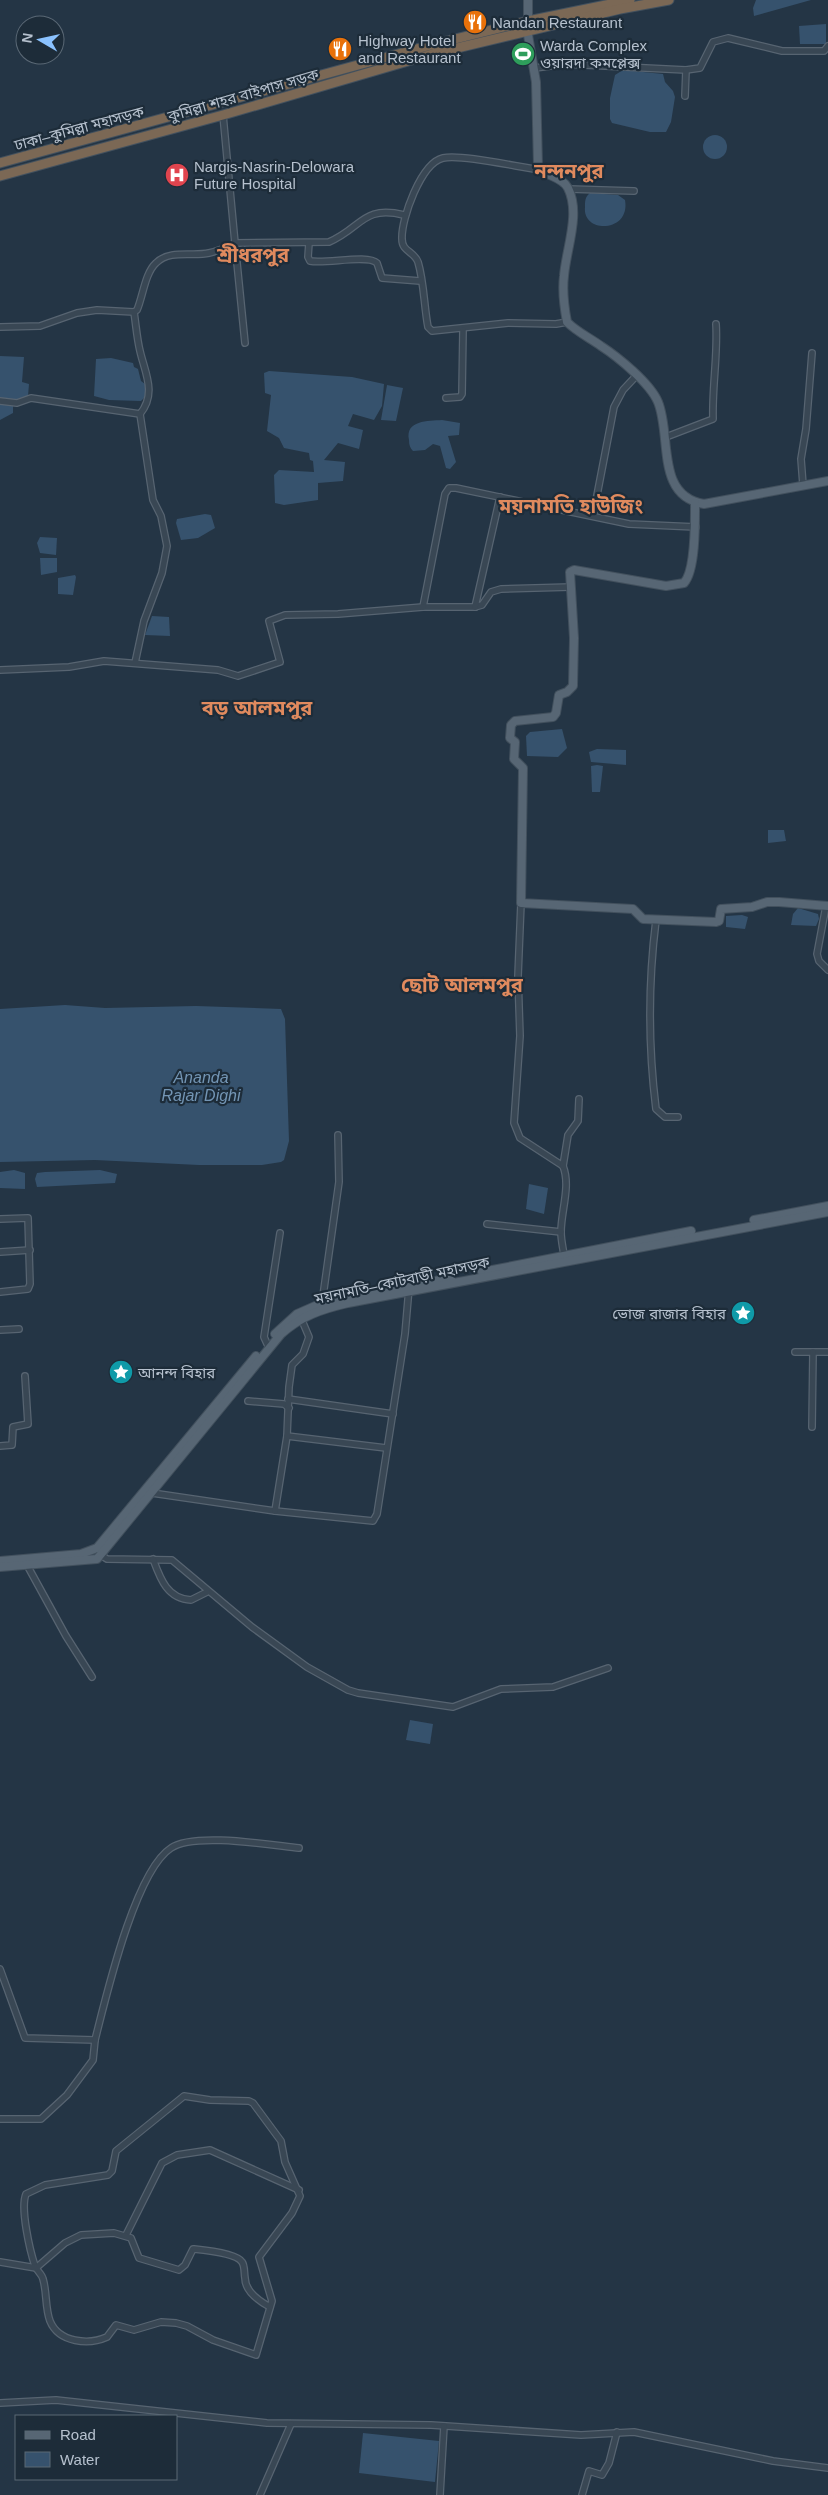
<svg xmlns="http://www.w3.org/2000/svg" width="828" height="2495" font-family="Arial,'Noto Sans Bengali',sans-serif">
  <rect width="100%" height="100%" fill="#243545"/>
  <g fill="#36526d">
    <polygon points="756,0 811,0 754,16 753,8"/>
    <polygon points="826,24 826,44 800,44 799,26"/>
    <polygon points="623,70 663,74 665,82 673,91 675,97 671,122 666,132 650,132 612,123 610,119 610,98 615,75"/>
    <circle cx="715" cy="147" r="12"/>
    <path d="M590 193 618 195 625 200C631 233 582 234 585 207 585 201 585 197 590 193Z"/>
    <polygon points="0,356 24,357 22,382 29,384 28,396 12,401 0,399"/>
    <polygon points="111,358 133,363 134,367 138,369 141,381 145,384 145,397 141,401 109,400 94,396 96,359"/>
    <polygon points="269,371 352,377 384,384 382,406 374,420 353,414 348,426 363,430 359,449 338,443 324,460 345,462 343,481 318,483 318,500 284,505 275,503 274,475 279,470 314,472 313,461 310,460 309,453 284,448 279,438 267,431 271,395 265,393 264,373"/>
    <polygon points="387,385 403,388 396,421 381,420"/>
    <polygon points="0,404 13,406 13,413 0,420"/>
    <path d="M442 420 460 423 459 435 448 436 456 462 450 469 446 468 440 446 433 444 425 450 413 451C410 448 409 445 409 440 405 420 428 421 442 420Z"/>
    <polygon points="205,514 211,515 215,528 198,538 181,540 176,523 177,519"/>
    <polygon points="40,537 57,538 56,555 40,553 37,543"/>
    <polygon points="40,558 57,558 57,572 41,575"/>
    <polygon points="75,575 76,577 73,595 58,594 58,578"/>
    <polygon points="152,616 169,617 170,636 145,635"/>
    <polygon points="562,729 567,748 558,757 527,756 526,736 530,732"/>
    <polygon points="597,749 626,750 626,765 591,762 589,752"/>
    <polygon points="597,765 603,766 600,792 592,792 591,766"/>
    <polygon points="768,830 784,830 786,841 768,843"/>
    <polygon points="798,908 818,914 819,919 816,926 791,925 793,914"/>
    <polygon points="742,915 748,917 745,929 726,927 726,916"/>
    <polygon points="65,1005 105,1008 196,1006 281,1009 285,1019 289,1141 284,1160 281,1162 262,1165 199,1165 95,1160 0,1162 0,1009"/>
    <polygon points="14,1170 25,1173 25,1189 0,1188 0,1172"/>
    <polygon points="100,1170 117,1174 115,1183 37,1187 35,1179 37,1173 45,1172"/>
    <polygon points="529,1184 548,1188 544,1214 526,1209"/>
    <polygon points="410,1720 433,1724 430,1744 406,1740"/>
    <polygon points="363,2433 439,2441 435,2482 359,2473"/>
  </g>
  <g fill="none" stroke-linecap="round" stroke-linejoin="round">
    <g stroke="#576471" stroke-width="8">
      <g id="minor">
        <polyline points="535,68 565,64 686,70 700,68 713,42 728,38 782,51 824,51 828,46"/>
        <polyline points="685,96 686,70"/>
        <path d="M223 115 235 243 329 242C362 228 362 205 404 215"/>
        <path d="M541 170C518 167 461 154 443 158 421 163 401 219 402 239 402 252 414 251 418 262 424 282 424 306 428 327L432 331 508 323 556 324 567 322"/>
        <polyline points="569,189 634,191"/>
        <path d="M309 243 308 257 310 261C327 264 368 254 377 263L382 278 420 281"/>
        <path d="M134 312C136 325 137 339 140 351 145 373 157 393 140 414L153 500 161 516 167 546 162 573 144 621 135 663"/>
        <path d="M0 327 40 326 77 313 97 310 134 312 137 310C143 296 145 273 156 263 170 249 193 257 209 253 218 251 227 247 235 243L245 343"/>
        <polyline points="446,398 460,397 462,394 463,330"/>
        <polyline points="0,401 17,403 31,398 140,414"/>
        <path d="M666 437 713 419C712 387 718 354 716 324"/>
        <polyline points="803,485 801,459 806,429 812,353"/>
        <polyline points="593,516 614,407 623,390 637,375"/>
        <polyline points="571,587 501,589 491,592 482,605 475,607 423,607 445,494 449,488 456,488 629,524 696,527"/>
        <polyline points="475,607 500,497"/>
        <polyline points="0,670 69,667 104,661 218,670 238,676 280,662 269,621 285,615 338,614 423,607"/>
        <path d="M521 903 518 976 520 1036 514 1123 520 1138 563 1166C571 1186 561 1211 561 1232 561 1240 563 1248 564 1255"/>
        <polyline points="826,906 817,954 819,961 828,970"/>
        <path d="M656 920C648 984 648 1045 656 1109L665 1117H678"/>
        <polyline points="563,1166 568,1135 578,1121 579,1099"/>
        <polyline points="0,1219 28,1218 30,1284 28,1289 0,1292"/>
        <polyline points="487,1224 561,1232"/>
        <polyline points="0,1252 30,1250"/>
        <polyline points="322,1303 339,1182 338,1135"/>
        <polyline points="0,1330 19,1329"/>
        <polyline points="269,1348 264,1337 280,1233"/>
        <polyline points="795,1352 828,1352"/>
        <polyline points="288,1399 393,1414"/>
        <polyline points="248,1401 284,1404 289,1408"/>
        <polyline points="812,1427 813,1352"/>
        <polyline points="287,1436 386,1448"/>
        <polyline points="0,1446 12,1445 13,1427 28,1424 25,1376"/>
        <polyline points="150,1491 152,1493 275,1511 373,1521 377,1514 405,1334 409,1288"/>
        <polyline points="275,1511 287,1436 289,1387 292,1365 303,1354 309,1337 301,1318"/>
        <polyline points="99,1554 107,1559 172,1560 252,1627 307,1667 348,1690 358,1693 453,1707 501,1689 553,1687 608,1668"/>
        <path d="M153 1559C160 1578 167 1599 191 1600L207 1592"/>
        <polyline points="27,1565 66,1636 92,1677"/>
        <polyline points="0,1969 25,2038 95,2040"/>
        <path d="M184 2096 210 2100 249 2101 253 2103 281 2141 285 2162 300 2196 292 2213 259 2257 272 2301 256 2355 213 2340 187 2326 176 2323 161 2322 134 2330 116 2325 107 2337C89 2345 59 2343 50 2321 45 2308 47 2292 43 2279 42 2274 37 2271 35 2266 30 2251 20 2208 26 2194L45 2185 108 2175 112 2171 116 2151Z"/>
        <path d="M0 2119H41L67 2095 93 2060 95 2040C106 1997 135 1871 171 1848 194 1832 270 1845 299 1848"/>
        <polyline points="126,2235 162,2163 177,2155 210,2150 299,2190"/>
        <path d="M0 2262 36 2268 65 2243 81 2235 114 2233 131 2238 139 2258 179 2270 185 2265 193 2249C203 2250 236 2253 242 2262 245 2266 244 2273 245 2278 245 2291 259 2301 270 2307"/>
        <polyline points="0,2403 56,2400 267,2423 431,2425 581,2435 634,2432 773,2461 828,2468"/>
        <polyline points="260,2495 291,2424"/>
        <polyline points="440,2495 444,2426"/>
        <polyline points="582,2495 589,2471 602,2475 609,2463 617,2432"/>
      </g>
    </g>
    <g stroke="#42505d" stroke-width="10">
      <g id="major">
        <polyline points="528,16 528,0"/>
        <path d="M528 35 536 82 538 166C545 177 562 176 568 188 581 214 566 249 564 276 562 292 564 306 567 322 577 332 590 338 601 346 618 357 650 383 658 402 672 436 655 496 704 504L828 481"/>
        <path d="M695 503C695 520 696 570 684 583L666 586 574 570 570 572 574 638 573 686 567 692 559 695 556 713 553 717 515 721 511 725 510 738 515 742 514 759 523 768 521 903 633 909 643 919 716 922 719 921 721 909 752 907 767 902H779L828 906"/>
        <polyline points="754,1220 828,1206"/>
        <polyline points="482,1272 691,1231"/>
        <polyline points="275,1334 297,1314 322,1303 451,1278"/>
        <polyline points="0,1561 81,1554 97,1548 256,1356"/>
        <path d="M0 1567 97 1559 281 1334C301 1316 322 1309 348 1303L828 1212"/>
      </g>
    </g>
    <g stroke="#43515e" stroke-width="11">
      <g id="highway">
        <polyline points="0,163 431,45 528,21 630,0"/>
        <polyline points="0,176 223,115 432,54 620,9 669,0"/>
      </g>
    </g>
    <use href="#minor" stroke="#394754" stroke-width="5.5"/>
    <use href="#major" stroke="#576674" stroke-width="8"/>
    <use href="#highway" stroke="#7b6855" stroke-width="9"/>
  </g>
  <defs>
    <g id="restaurant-disc" transform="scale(1.25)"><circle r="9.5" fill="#e8710a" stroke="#1d2c39"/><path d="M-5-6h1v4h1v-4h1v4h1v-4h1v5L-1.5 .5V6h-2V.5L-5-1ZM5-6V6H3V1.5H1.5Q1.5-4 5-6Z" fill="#fff"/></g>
    <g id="stadium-disc" transform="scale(1.25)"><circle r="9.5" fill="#2e9e5b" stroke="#1d2c39"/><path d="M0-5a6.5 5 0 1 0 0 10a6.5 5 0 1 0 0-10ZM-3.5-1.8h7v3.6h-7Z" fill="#fff"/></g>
    <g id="hospital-disc" transform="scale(1.25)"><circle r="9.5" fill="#e0444e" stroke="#1d2c39"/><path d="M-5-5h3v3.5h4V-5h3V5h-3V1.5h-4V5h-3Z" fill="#fff"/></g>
    <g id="sight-disc" transform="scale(1.25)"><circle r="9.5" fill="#0f9aa8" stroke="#1d2c39"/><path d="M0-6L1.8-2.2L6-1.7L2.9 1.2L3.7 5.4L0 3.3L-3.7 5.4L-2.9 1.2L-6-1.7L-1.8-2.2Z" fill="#fff"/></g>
  </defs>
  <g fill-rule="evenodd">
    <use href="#restaurant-disc" x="475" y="22"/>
    <use href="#restaurant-disc" x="340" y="49"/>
    <use href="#stadium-disc" x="523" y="54"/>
    <use href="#hospital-disc" x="177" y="175"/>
    <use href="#sight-disc" x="743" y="1313"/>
    <use href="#sight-disc" x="121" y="1372"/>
  </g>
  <g text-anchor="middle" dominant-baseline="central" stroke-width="4.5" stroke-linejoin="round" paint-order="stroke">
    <g font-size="15" fill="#b6c1ce" stroke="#1d2c39" text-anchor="start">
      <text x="492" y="22">Nandan Restaurant</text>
      <text x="358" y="40">Highway Hotel<tspan x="358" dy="17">and Restaurant</tspan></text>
      <text x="540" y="45">Warda Complex<tspan x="540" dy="17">ওয়ারদা কমপ্লেক্স</tspan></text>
      <text x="194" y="166">Nargis-Nasrin-Delowara<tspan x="194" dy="17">Future Hospital</tspan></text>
      <text x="726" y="1313" text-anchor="end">ভোজ রাজার বিহার</text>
      <text x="138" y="1372">আনন্দ বিহার</text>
    </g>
    <g font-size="15" fill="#b6c1ce" stroke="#1d2c39">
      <text transform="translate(243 95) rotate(-16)">কুমিল্লা শহর বাইপাস সড়ক</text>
      <text transform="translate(79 128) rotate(-15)">ঢাকা–কুমিল্লা মহাসড়ক</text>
      <text transform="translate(402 1280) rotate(-12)">ময়নামতি–কোটবাড়ী মহাসড়ক</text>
    </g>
    <g font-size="16" font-style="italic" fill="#7395b4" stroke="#1d2c39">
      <text x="201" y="1077">Ananda<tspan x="201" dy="18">Rajar Dighi</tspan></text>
    </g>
    <g font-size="20" font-weight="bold" fill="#e08a5e" stroke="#1d2c39">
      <text x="569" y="171">নন্দনপুর</text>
      <text x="253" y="255">শ্রীধরপুর</text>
      <text x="571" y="506">ময়নামতি হাউজিং</text>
      <text x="257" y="708">বড় আলমপুর</text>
      <text x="462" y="985">ছোট আলমপুর</text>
    </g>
  </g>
  <rect x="15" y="2415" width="162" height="65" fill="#1d2c39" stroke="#5a6875"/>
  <rect x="25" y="2431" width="25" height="8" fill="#576674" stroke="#5a6875"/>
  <text x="60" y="2440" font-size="15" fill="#b6c1ce">Road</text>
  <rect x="25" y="2452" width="25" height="15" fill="#36526d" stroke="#5a6875"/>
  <text x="60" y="2465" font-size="15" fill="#b6c1ce">Water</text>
  <g transform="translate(40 40) rotate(279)"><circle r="24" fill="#1d2c39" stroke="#5a6875"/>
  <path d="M0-4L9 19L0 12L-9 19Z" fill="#8ac2ff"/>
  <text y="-8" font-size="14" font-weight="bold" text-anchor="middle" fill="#b6c1ce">N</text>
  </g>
</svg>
